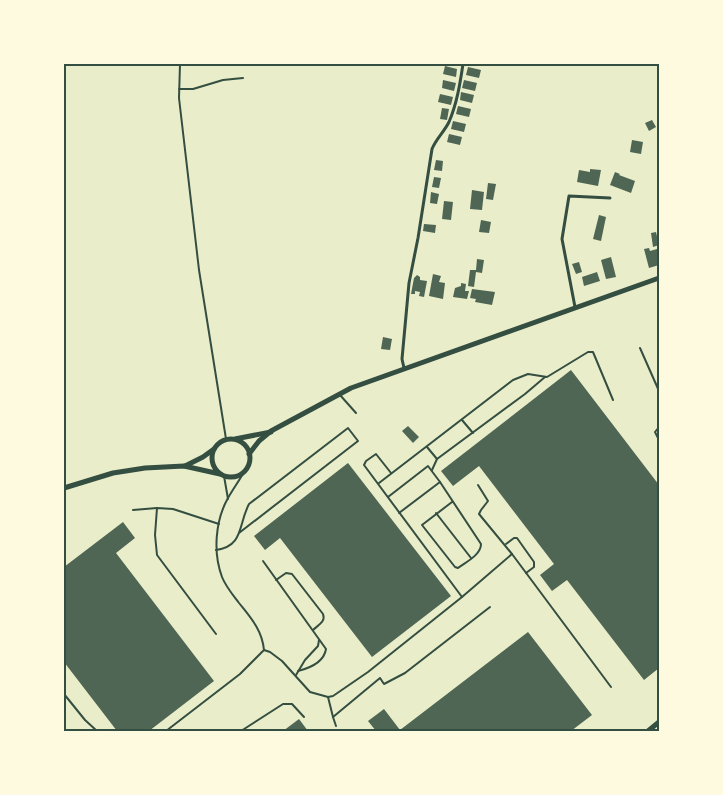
<svg xmlns="http://www.w3.org/2000/svg" width="723" height="795" font-family="'Noto Sans',sans-serif">
  <rect width="100%" height="100%" fill="#e9edc9"/>
  <g fill="#4f6655">
    <polygon points="445,66 457,69 456,77 443,74"/>
    <polygon points="468,67 481,70 479,78 466,75"/>
    <polygon points="443,80 456,83 454,91 442,88"/>
    <polygon points="464,80 477,83 475,91 462,88"/>
    <polygon points="461,92 474,95 472,103 460,100"/>
    <polygon points="440,94 453,97 451,105 438,102"/>
    <polygon points="458,106 471,109 469,117 456,114"/>
    <polygon points="442,108 449,109 447,120 440,119"/>
    <polygon points="652,120 656,127 649,131 645,123"/>
    <polygon points="453,121 466,124 464,132 451,129"/>
    <polygon points="449,134 462,137 460,145 447,142"/>
    <polygon points="632,140 643,142 641,154 630,152"/>
    <polygon points="436,160 443,161 442,171 434,170"/>
    <polygon points="590,169 601,170 598,186 577,182 579,170 590,172"/>
    <polygon points="615,172 620,174 619,175 635,181 631,193 610,185"/>
    <polygon points="434,177 441,178 439,188 432,187"/>
    <polygon points="488,183 496,184 493,200 486,199"/>
    <polygon points="472,190 484,192 482,210 470,209"/>
    <polygon points="431,192 439,194 437,204 430,203"/>
    <polygon points="444,201 453,202 451,220 442,219"/>
    <polygon points="599,215 606,217 601,241 593,239"/>
    <polygon points="481,220 491,222 489,233 479,232"/>
    <polygon points="424,224 436,225 435,233 423,231"/>
    <polygon points="656,232 659,245 653,247 651,233"/>
    <polygon points="649,248 650,251 657,249 659,258 659,265 649,268 644,249"/>
    <polygon points="611,257 616,277 606,279 601,260"/>
    <polygon points="477,259 484,260 482,273 476,272 474,287 468,286 470,270 476,270"/>
    <polygon points="579,262 582,272 576,274 572,264"/>
    <polygon points="597,272 600,281 584,286 582,277"/>
    <polygon points="433,274 441,276 439,282 445,283 443,299 429,296"/>
    <polygon points="417,275 420,277 420,280 427,281 424,297 419,296 420,292 415,291 415,294 411,294 414,278"/>
    <polygon points="461,283 466,284 465,291 469,291 467,299 453,297 455,288 461,286"/>
    <polygon points="472,289 495,292 492,305 475,302 476,299 470,298"/>
    <polygon points="383,337 392,339 390,350 381,349"/>
    <polygon points="571,370 659,485 659,668 644,680 567,580 552,591 540,575 554,564 479,466 453,486 441,471"/>
    <polygon points="408,426 419,437 413,443 402,431"/>
    <polygon points="348,463 451,596 372,657 280,538 265,550 254,536"/>
    <polygon points="123,522 135,538 116,553 214,681 149,731 117,731 64,662 64,567"/>
    <polygon points="528,632 592,715 571,731 376,731 368,721 384,709 400,730"/>
    <polygon points="299,719 308,731 283,731"/>
  </g>
  <g fill="none" stroke-linecap="round" stroke-linejoin="round">
    <g stroke="#344e41" stroke-width="2">
      <polyline points="180,64 179,98 199,270 226,439"/>
      <polyline points="179,89 193,89 223,80 243,78"/>
      <polyline points="659,221 659,222"/>
      <polyline points="640,348 659,391"/>
      <polyline points="340,395 356,413"/>
      <polyline points="462,420 473,433"/>
      <polyline points="659,427 655,432 659,440"/>
      <polyline points="427,447 437,459"/>
      <polyline points="432,470 437,459 525,394 545,377"/>
      <polyline points="391,473 376,454 366,461 364,465 462,597"/>
      <polyline points="224,476 228,499"/>
      <path d="M440 482 481 544C481 555 466 562 458 568L455 567 422 525 452 502"/>
      <polyline points="379,483 513,380 528,374 547,377 588,352 593,352 613,400"/>
      <polyline points="478,485 488,501 481,510 479,514 512,554"/>
      <polyline points="388,497 428,466 440,482 399,513"/>
      <polyline points="133,510 157,508"/>
      <polyline points="436,513 471,558"/>
      <polyline points="506,544 514,538 517,538 534,562 534,567 526,573"/>
      <path d="M216 550C244 546 238 525 249 504L348 428 358 441 239 533"/>
      <path d="M263 561 326 649C324 662 310 668 298 671"/>
      <path d="M276 580 286 573 292 574 323 614C326 622 318 625 313 630"/>
      <polyline points="216,634 157,555 155,535 157,508 173,509 219,524"/>
      <polyline points="264,650 270,652 282,661 310,692 328,697 333,696 368,672 462,597 512,554 611,687"/>
      <polyline points="296,675 305,660 318,646 319,640"/>
      <polyline points="64,694 85,720 97,731"/>
      <polyline points="328,697 333,717 380,678 384,684 405,673 490,607"/>
      <polyline points="333,717 336,726"/>
      <path d="M166 731 240 674 264 650C262 630 251 618 239 603 233 595 226 587 222 577 213 553 215 521 228 498 233 489 239 481 244 472"/>
      <polyline points="241,731 283,704 292,704 304,717"/>
    </g>
    <g stroke="#344e41" stroke-width="3">
      <polyline points="575,307 562,239 569,196 610,198"/>
      <path d="M404 368 402 359 409 283 418 238 432 149C436 139 444 132 449 122 457 103 460 84 463 64"/>
    </g>
    <g stroke="#344e41" stroke-width="5">
      <circle cx="231" cy="458" r="19"/>
      <polyline points="235,439 271,432"/>
      <polyline points="249,454 259,441 271,431 351,388 659,278"/>
      <polyline points="185,466 203,457 214,449"/>
      <polyline points="64,488 113,473 145,468 184,466 220,474"/>
      <polyline points="648,731 659,722"/>
    </g>
  </g>
  <rect width="723" height="795" fill="none" stroke="#fefae0" stroke-width="130"/>
  <rect x="65" y="65" width="593" height="665" fill="none" stroke="#344e41" stroke-width="2"/>
</svg>
